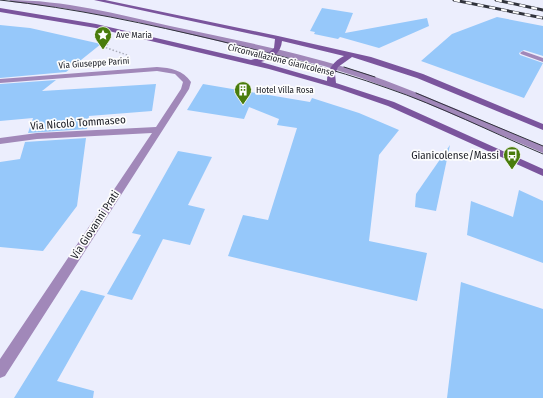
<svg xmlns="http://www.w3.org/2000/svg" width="543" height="398" font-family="'Fira Sans Condensed',sans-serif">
  <rect width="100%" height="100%" fill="#eceefd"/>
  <g fill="#96c8fa">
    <polygon points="322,8 353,13 345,33 427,18 429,26 379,48 340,37 338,39 314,34 315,32 310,31"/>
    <polygon points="497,17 543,26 543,56 524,50 519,53 520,55 543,63 524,98 421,61 452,34"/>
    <polygon points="0,25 30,28 101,44 66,72 0,78"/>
    <polygon points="56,80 42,91 156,84 152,111 89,116 87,129 28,133 33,118 0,121 0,84"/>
    <polygon points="203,84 310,102 312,98 359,113 399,130 379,155 369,241 427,253 417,301 228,256 243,215 268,220 297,128 277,125 279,119 249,107 244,119 187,110"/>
    <polygon points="86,138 77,206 43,251 0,247 0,162 20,159 25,142"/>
    <polygon points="450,145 436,211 415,207 416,194"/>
    <polygon points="178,151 212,157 188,205 205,209 190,245 163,239 132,300 107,294 141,235 132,233"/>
    <polygon points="519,190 543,201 543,263 467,235 471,201 513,217"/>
    <polygon points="461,282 543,309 543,398 447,398"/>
    <polygon points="81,290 105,296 57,381 94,391 93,398 14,398"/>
  </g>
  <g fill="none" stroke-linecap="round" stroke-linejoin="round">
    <polyline stroke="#abadba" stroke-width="1.5" stroke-dasharray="1.5 2" stroke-linecap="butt" points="108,44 104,47 127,55"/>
    <path fill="#a188b9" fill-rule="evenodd" d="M9 0C63 0 118 14 170 26 236 40 303 53 367 74 427 95 485 122 543 146V153L407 95 361 78 324 66 137 22 62 8 12 2Z"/>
    <g fill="#a188b9" fill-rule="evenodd">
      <polygon points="523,51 543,58 543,62 521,54 520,53"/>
      <path d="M157 67C171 68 183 70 191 82L189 89 5 376 0 378V359L152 133 37 139 0 144V138L37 133 156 127 181 89 183 82 175 74 157 71 0 83V79Z"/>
    </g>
    <path fill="#7b559d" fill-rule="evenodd" d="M94 0H105L278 36 371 57 423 74 543 124V130L417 78 352 57 338 67 335 74 336 83 394 102 543 169V176L388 106 339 89 269 69 96 28 0 12V8L96 24 251 60 265 56 274 48 275 39ZM282 41 344 56C334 61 327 69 327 81L261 62C272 59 281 53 282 41Z"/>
    <g stroke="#31333c" stroke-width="1">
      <path d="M0 0C74 8 148 24 220 41 276 55 332 68 387 88 440 106 491 132 543 154"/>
      <polyline points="344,67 375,77"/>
      <polyline points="416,93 543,146"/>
    </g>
    <g stroke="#31333c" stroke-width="3">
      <g id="rail">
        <polyline points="454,0 543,18"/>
        <polyline points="496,0 543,10"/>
      </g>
    </g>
    <use href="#rail" stroke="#fdfdfd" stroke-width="2" stroke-dasharray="6" stroke-linecap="butt"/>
  </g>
  <defs>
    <g id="sight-pin" transform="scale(0.9)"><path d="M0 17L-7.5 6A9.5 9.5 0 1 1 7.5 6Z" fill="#497c0c" stroke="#fdfdfd"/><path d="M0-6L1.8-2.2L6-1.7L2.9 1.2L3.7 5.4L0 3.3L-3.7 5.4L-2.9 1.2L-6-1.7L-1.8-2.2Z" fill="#fff"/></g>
    <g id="building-pin" transform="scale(0.9)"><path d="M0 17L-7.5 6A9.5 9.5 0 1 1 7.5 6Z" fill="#497c0c" stroke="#fdfdfd"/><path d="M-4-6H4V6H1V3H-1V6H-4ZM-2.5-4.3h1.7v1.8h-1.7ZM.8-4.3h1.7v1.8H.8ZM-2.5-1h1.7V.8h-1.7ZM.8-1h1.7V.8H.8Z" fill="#fff"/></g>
    <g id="bus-pin" transform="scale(0.9)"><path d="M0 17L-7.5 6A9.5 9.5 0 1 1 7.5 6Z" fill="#497c0c" stroke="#fdfdfd"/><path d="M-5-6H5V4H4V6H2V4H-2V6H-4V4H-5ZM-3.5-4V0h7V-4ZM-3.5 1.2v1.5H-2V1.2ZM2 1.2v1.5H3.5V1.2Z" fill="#fff"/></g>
  </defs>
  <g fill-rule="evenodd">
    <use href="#sight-pin" x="103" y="35"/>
    <use href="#building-pin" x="243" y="90"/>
    <use href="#bus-pin" x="512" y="155"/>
  </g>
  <g text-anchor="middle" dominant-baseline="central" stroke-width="3.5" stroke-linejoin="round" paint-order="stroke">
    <g font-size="9" fill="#1b1d25" stroke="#fdfdfd" text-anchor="start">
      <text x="116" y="35">Ave Maria</text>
      <text x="256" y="90">Hotel Villa Rosa</text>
    </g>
    <g font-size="9" fill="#1b1d25" stroke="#fdfdfd">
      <text transform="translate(281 60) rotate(14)">Circonvallazione Gianicolense</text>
      <text transform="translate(94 63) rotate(-4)">Via Giuseppe Parini</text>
    </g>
    <g font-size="11" fill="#1b1d25" stroke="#fdfdfd">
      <text transform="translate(78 123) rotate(-4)">Via Nicolò Tommaseo</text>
      <text transform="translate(95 225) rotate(-57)">Via Giovanni Prati</text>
    </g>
    <g font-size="11" fill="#1b1d25" stroke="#fdfdfd" text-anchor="end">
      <text x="499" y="155">Gianicolense/Massi</text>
    </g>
  </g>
</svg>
